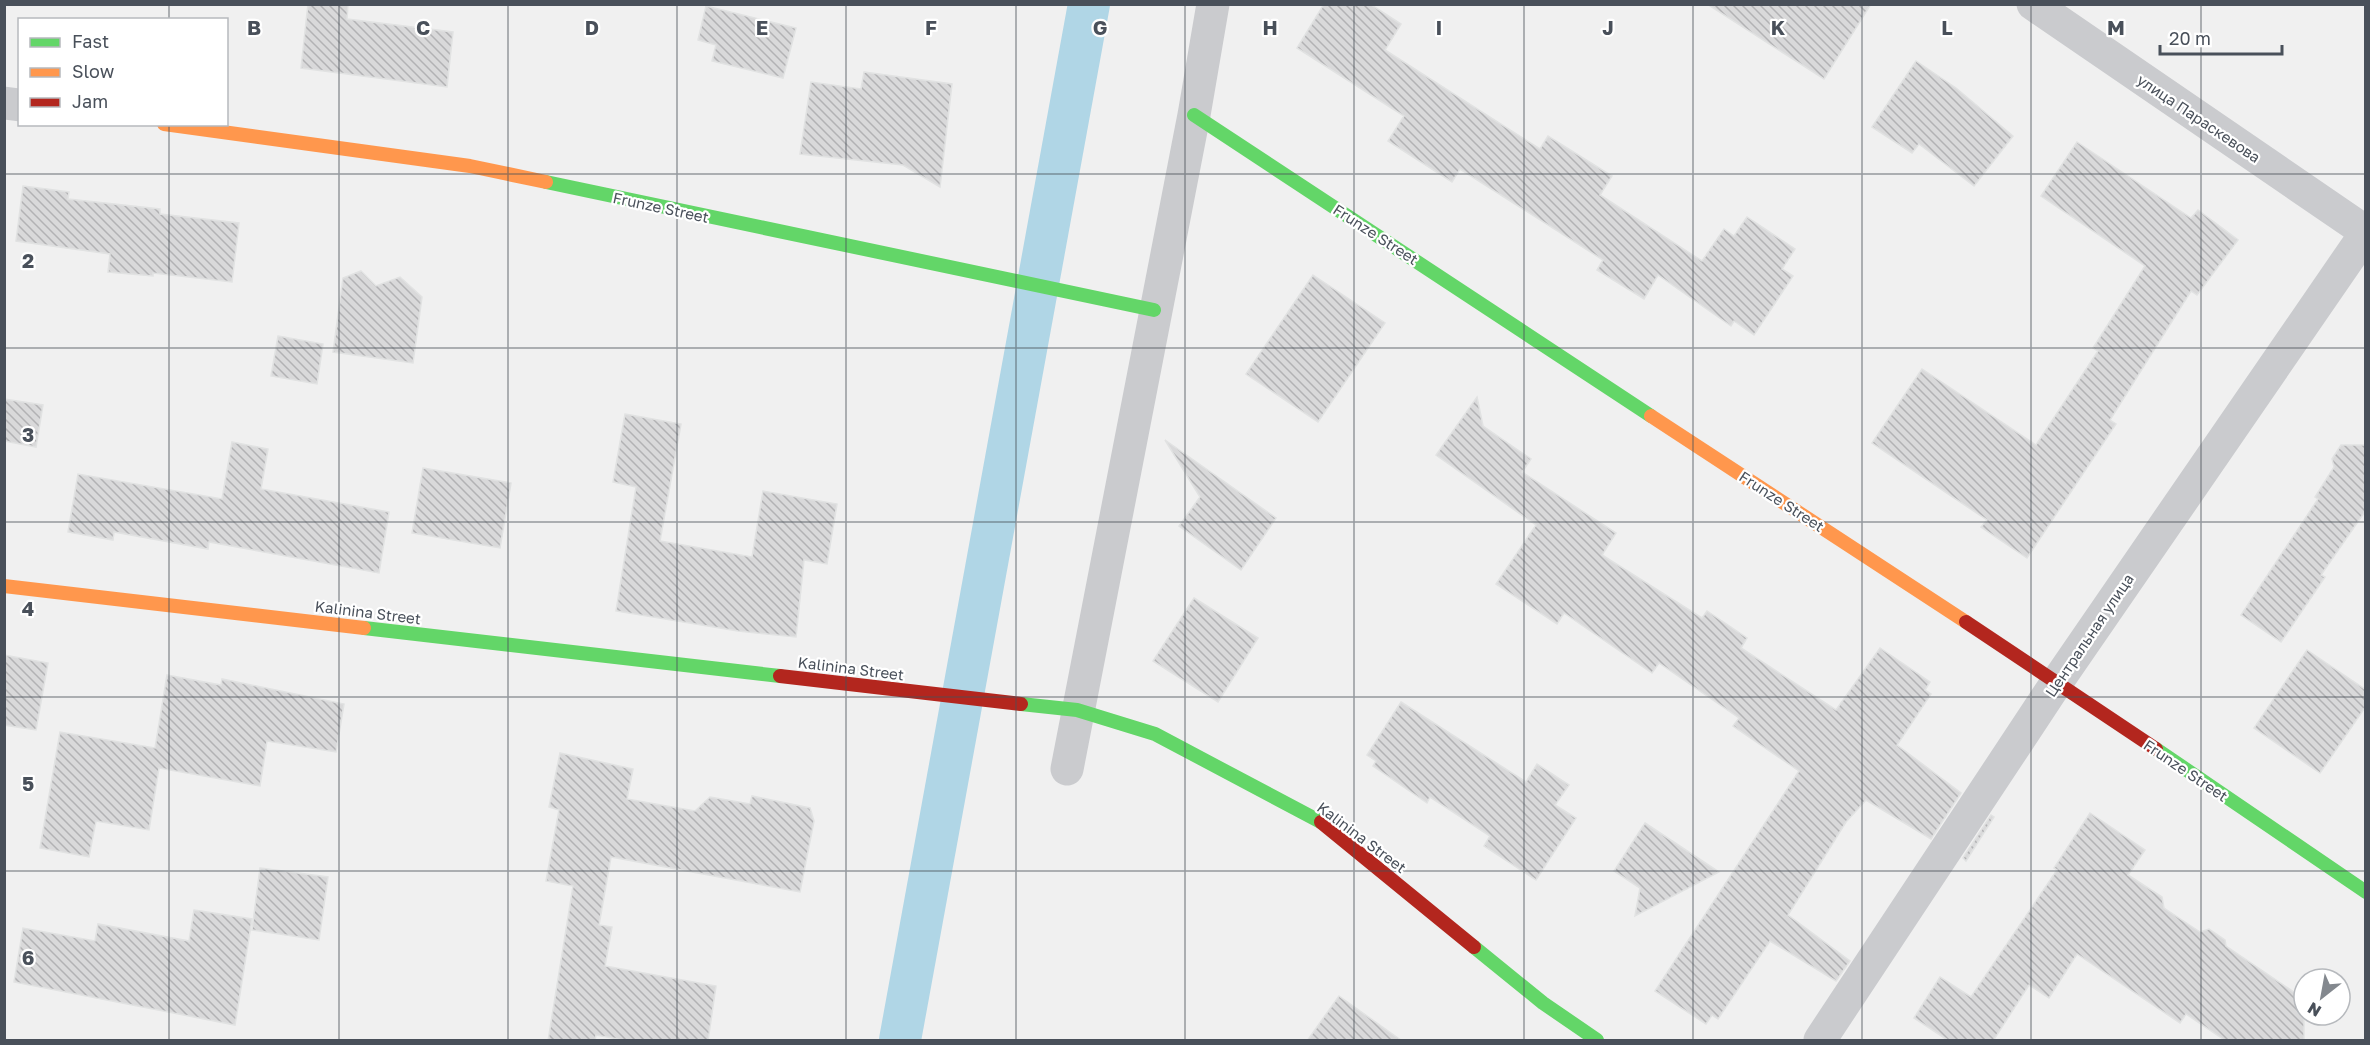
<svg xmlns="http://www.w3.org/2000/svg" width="2370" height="1045" font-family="'Golos Text',sans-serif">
  <defs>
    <pattern id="building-back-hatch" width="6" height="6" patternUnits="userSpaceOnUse" patternTransform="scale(1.5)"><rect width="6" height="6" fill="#d9d9da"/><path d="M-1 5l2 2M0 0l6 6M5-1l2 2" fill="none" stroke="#b2b2b4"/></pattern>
  </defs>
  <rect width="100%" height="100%" fill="#f0f0f0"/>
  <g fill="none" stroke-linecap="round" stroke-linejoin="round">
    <polyline stroke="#b0d6e6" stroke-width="42" points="900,1040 1089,4"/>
  </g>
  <g fill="url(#building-back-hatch)" stroke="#e1e2e2" stroke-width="1.5">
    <polygon points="308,4 348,4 347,19 453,32 447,87 301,68"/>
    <polygon points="1324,4 1370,4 1401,24 1385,50 1540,149 1548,136 1612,176 1600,195 1702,261 1724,229 1734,236 1747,217 1795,249 1782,269 1793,276 1754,335 1734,321 1731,326 1658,275 1644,299 1597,270 1603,260 1460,169 1452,182 1388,141 1404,116 1297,48"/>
    <polygon points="1707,4 1871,4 1824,79"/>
    <polygon points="706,6 796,28 783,78 712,61 716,45 698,40"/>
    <polygon points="1916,61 1956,88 2013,136 1974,186 1919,144 1912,153 1872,127"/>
    <polygon points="864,72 952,84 940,187 903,165 800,154 811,82 861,89"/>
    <polygon points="2077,142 2191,218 2198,210 2238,240 2197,295 2191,291 2110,420 2116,424 2027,558 1981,527 1987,520 1872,443 1922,369 2036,445 2098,351 2093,348 2145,266 2041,196"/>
    <polygon points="23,186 69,192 68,199 160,209 160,214 239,223 232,282 153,273 153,276 108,272 110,254 16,241"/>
    <polygon points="361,271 376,286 400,277 422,297 413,363 333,352 343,278"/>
    <polygon points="1313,275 1385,323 1318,422 1246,374"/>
    <polygon points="278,336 323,344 317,384 271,376"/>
    <polygon points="1477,397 1483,426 1531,459 1522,472 1616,533 1602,555 1702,618 1707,611 1747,638 1741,648 1836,710 1880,648 1930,682 1925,690 1931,694 1897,745 1961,793 1931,839 1866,800 1846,822 1788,915 1850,961 1836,981 1770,941 1718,1019 1712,1015 1706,1024 1655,991 1799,771 1733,726 1739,718 1659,663 1652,673 1564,613 1557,624 1496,584 1536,525 1436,455"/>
    <polygon points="4,399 43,405 36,447 4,441"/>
    <polygon points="625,414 681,424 660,541 752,557 763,491 837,504 827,564 804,560 796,637 738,631 616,611 636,487 613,482"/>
    <polygon points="1165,440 1276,518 1241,570 1179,526 1200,497"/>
    <polygon points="232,442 268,449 261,489 389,512 379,573 209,542 208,549 114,532 113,540 68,532 78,474 222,499"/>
    <polygon points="2341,445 2366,445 2366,510 2321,575 2325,577 2281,642 2241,615 2318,499 2315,497 2334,467 2332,459"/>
    <polygon points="423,468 511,483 500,548 412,533"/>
    <polygon points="1194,598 1258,638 1218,702 1153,661"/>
    <polygon points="2307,650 2366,690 2366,706 2320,773 2254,728"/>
    <polygon points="4,655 48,663 36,730 4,725"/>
    <polygon points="167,675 221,685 222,679 344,704 336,752 267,741 260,786 159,768 149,830 96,821 89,857 40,848 60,732 155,748"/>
    <polygon points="1401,702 1526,782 1537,764 1569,785 1555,805 1576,818 1536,880 1484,846 1490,836 1430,797 1427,803 1373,766 1376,761 1367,755"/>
    <polygon points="560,753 633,769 627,799 695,811 710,797 750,804 752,796 810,808 814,821 800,892 611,857 599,925 612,927 605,966 716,986 708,1041 629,1041 596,1035 595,1041 548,1041 573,886 546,881 559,810 549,807"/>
    <polygon points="2090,813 2145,850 2128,875 2162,897 2164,908 2200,932 2209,929 2225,940 2226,946 2304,999 2304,1041 2226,1041 2186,1014 2180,1023 2077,954 2049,998 2029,985 1993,1041 1949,1041 1914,1018 1940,977 1971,997 2057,870 2054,868"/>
    <polygon points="1991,815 1994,817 1966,861 1963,858"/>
    <polygon points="1645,823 1719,872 1635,916 1640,888 1614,871"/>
    <polygon points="260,868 328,877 319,940 252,930"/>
    <polygon points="194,910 252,919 235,1025 14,982 23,928 95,941 98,924 189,941"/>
    <polygon points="1339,996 1402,1041 1307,1041"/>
  </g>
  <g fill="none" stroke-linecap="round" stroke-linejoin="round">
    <g stroke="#cacbce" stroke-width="33">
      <polyline points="2033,4 2366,232"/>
      <polyline points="4,103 20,105"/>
      <polyline points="1067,769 1194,115 1213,4"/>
      <polyline points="1820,1040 2057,682 2366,233"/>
    </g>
    <g stroke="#63d668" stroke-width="14">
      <polyline points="1194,115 1651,416"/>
      <polyline points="546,182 1154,310"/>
      <polyline points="364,628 780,676"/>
      <polyline points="1021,704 1077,710 1155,734 1321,822"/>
      <polyline points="2156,749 2366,892"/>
      <polyline points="1474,947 1543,1003 1597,1040"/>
    </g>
    <g stroke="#ff974d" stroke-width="14">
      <polyline points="164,124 470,166 546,182"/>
      <polyline points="1651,416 1966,622"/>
      <polyline points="4,586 364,628"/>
    </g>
    <g stroke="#b3261e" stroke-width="14">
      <polyline points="1966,622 2156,749"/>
      <polyline points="780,676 1021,704"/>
      <polyline points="1321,822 1474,947"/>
    </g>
  </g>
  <path fill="none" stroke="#49505a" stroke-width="1.5" stroke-opacity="0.55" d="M169 4V20M339 4V1040M508 4V1040M677 4V1040M846 4V1040M1016 4V1040M1185 4V1040M1354 4V1040M1524 4V1040M1693 4V1040M1862 4V1040M2031 4V1040M2201 4V1040M169 124V1040M4 174H2366M4 348H2366M4 522H2366M4 697H2366M4 871H2366"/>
  <g text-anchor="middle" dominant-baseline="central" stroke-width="4.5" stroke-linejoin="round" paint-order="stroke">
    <g font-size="15" fill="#49505a" stroke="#fff">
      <text transform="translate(2199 118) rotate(34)">улица Параскевова</text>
      <text transform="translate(661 207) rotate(12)">Frunze Street</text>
      <text transform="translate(1376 234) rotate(33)">Frunze Street</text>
      <text transform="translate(1782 501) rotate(33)">Frunze Street</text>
      <text transform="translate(368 612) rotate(7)">Kalinina Street</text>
      <text transform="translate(2089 635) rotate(-56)">Центральная улица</text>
      <text transform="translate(851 668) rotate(7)">Kalinina Street</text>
      <text transform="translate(2186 770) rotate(34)">Frunze Street</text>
      <text transform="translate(1362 837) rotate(37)">Kalinina Street</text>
    </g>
  </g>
  <g font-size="20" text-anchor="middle" font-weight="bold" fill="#49505a" stroke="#fff" stroke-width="4.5" stroke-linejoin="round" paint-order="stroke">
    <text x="254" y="35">B</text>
    <text x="423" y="35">C</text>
    <text x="592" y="35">D</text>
    <text x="762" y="35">E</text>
    <text x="931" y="35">F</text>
    <text x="1100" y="35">G</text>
    <text x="1270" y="35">H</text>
    <text x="1439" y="35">I</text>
    <text x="1608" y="35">J</text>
    <text x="1778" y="35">K</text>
    <text x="1947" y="35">L</text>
    <text x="2116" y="35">M</text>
    <text x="28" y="268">2</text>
    <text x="28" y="442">3</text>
    <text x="28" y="616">4</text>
    <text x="28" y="791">5</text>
    <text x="28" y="965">6</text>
  </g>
  <rect width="2370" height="1045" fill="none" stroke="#49505a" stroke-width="12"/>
  <rect x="18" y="18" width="210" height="108" fill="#ffffff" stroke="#b6b9bd" stroke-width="1.5"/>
  <rect x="30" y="38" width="30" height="9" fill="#63d668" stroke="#b6b9bd" stroke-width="1.5"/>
  <text x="72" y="48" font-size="18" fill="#49505a">Fast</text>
  <rect x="30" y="68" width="30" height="9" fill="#ff974d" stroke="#b6b9bd" stroke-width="1.5"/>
  <text x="72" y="78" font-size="18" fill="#49505a">Slow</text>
  <rect x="30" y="98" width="30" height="9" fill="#b3261e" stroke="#b6b9bd" stroke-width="1.5"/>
  <text x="72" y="108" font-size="18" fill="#49505a">Jam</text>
  <g transform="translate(2322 997) rotate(211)"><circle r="28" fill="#ffffff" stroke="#b6b9bd" stroke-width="1.5"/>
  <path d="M0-4.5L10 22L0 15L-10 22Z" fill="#83888e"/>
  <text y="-9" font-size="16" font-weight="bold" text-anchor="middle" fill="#49505a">N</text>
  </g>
  <path d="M2160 45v9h122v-9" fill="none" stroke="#49505a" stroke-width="3"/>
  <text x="2169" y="45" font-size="18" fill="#49505a" stroke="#ffffff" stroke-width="4.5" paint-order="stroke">20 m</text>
</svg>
